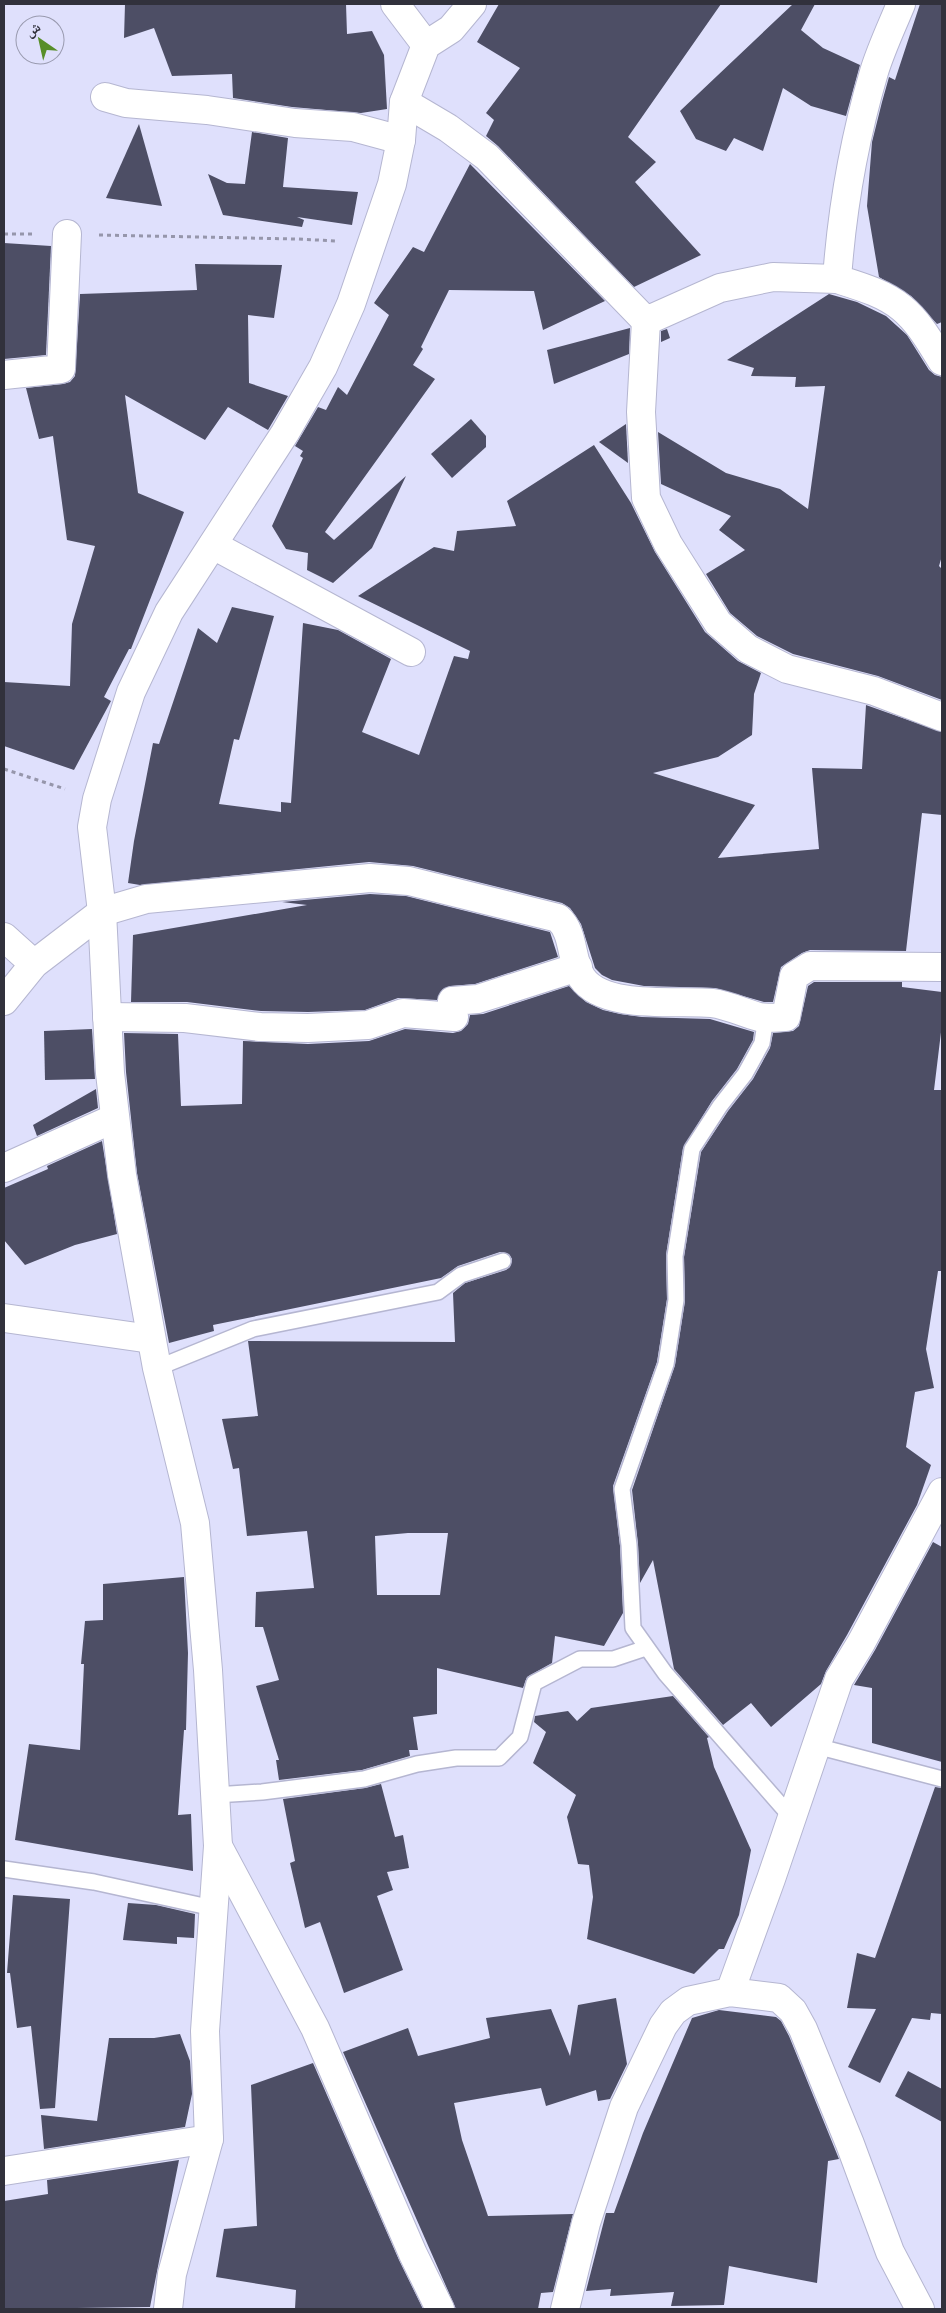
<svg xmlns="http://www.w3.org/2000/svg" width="946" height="2313" font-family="Georgia,'Noto Naskh Arabic',serif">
  <rect width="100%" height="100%" fill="#dfe0fc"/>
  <g fill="#4d4e65" fill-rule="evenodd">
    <polygon points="125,4 346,4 347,34 372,31 384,55 387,109 361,113 292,107 233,98 232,74 172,76 154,28 124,38"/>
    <polygon points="499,4 721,4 628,137 656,162 635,182 701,255 634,287 498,146 486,136 494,120 486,113 520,68 477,42"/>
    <polygon points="793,4 815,4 801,30 823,48 860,65 846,116 811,106 783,88 763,151 734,138 726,151 696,139 680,111"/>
    <polygon points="920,4 942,4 942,322 937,324 911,296 879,277 867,206 872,142 882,102 889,77 895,80"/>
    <polygon points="139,124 162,206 106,198"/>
    <polygon points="252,132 288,138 283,187 358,192 352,225 297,217 304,220 302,227 223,215 208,174 227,183 245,184"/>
    <polygon points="470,164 605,301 543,330 534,291 449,290 421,347 423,349 413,365 435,379 325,532 334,540 406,476 372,548 333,583 307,570 308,553 286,549 272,526 303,458 300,456 303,451 295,446 318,407 326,410 338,387 347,395 389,315 374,303 413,247 424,252"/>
    <polygon points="4,243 51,246 46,355 4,359"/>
    <polygon points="195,264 282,265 274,318 248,315 249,383 288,396 268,430 228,407 205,440 125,395 138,493 184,512 131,649 129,649 104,697 111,701 74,770 4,746 4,682 70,686 72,624 95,546 67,540 53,436 39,439 26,388 63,384 70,382 75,376 80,294 197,290"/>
    <polygon points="829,294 857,302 886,316 907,335 929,370 935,375 942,377 942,556 939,566 942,569 942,700 878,676 793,654 757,636 730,613 706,574 745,550 719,530 731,516 661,484 658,432 726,473 780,489 808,509 825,386 795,387 796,377 751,376 754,368 727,360"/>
    <polygon points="630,328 629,354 554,384 547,350"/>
    <polygon points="667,329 670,338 661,342 661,331"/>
    <polygon points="471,419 486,436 486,447 452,478 431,454"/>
    <polygon points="626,424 628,463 599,442"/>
    <polygon points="594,445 631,503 655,552 705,632 738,661 761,673 754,694 752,735 718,757 653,773 755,805 718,858 819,849 812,768 862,769 866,705 942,732 942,815 922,813 906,951 810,950 802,953 781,967 773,1002 764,1002 715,988 644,986 612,980 602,975 595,968 581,924 570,908 562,903 413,866 369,862 140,885 128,883 134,841 153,743 159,744 198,628 217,643 232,607 274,616 239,740 234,739 219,804 281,812 281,802 291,803 303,623 338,630 391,659 362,732 419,755 454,656 468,659 470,651 358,596 434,547 454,551 457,531 516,526 507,501"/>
    <polygon points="370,894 406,896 550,932 558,957 475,984 450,986 443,989 437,1000 398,998 365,1010 308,1012 261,1011 187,1002 131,1002 133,935 307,905 282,902"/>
    <polygon points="814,982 902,982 902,987 942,992 942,1024 934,1090 942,1090 942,1271 938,1271 926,1349 934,1388 915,1392 906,1447 931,1465 917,1505 847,1635 826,1671 821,1684 771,1727 751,1703 723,1725 674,1669 653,1560 640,1583 638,1544 632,1490 675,1365 685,1301 684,1257 701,1152 728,1111 753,1079 770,1048 773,1033 793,1031 799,1026 808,986"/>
    <path d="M569 986 586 1002 603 1010 620 1014 642 1017 710 1019 754 1032 753 1040 737 1069 712 1101 683 1148 666 1255 667 1299 657 1362 613 1486 620 1546 623 1613 604 1646 555 1636 552 1663 527 1677 523 1688 437 1668V1714L413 1717 418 1750H409L410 1756 362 1770 279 1780 276 1760H279L256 1686 279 1680 263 1627H255L256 1592 314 1588 307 1531 247 1536 239 1468 233 1469 222 1419 258 1416 248 1341 455 1342 453 1293 465 1283 506 1270 510 1267 512 1259 509 1254 500 1252 458 1266 441 1278 213 1325 214 1331 169 1343 137 1173 126 1072 124 1033 178 1034 181 1106 242 1104 243 1041 308 1044 369 1041 405 1029 453 1033 461 1031 468 1024 470 1015 483 1014ZM408 1533H448L440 1595H377L375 1536Z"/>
    <polygon points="92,1029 95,1079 45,1080 44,1031"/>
    <polygon points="96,1089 98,1108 37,1136 33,1125"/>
    <polygon points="102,1141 117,1234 75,1245 25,1265 4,1240 4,1188 48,1169 47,1166"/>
    <polygon points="933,1542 942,1547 942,1762 872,1743 872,1688 854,1685 875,1650"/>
    <polygon points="184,1577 188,1653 186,1730 184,1730 178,1815 191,1814 193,1871 15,1840 29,1744 80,1750 84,1664 81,1664 85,1621 103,1620 103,1584"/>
    <polygon points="673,1696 709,1737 707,1738 714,1767 751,1850 739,1915 724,1949 719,1949 694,1974 587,1939 593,1897 589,1865 578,1864 567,1817 576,1795 533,1763 546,1732 534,1722 535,1716 568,1711 577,1721 591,1708"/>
    <polygon points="381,1784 395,1837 403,1835 409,1868 387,1872 393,1890 377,1896 403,1970 344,1993 320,1922 305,1928 290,1863 295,1861 283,1799 365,1788"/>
    <polygon points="935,1787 942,1788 942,2014 931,2013 930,2020 912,2018 880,2083 848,2067 876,2009 847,2008 857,1953 875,1958"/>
    <polygon points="13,1895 70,1899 55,2108 40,2109 31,2026 17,2028 10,1973 7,1973"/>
    <polygon points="128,1903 156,1905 195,1914 194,1938 177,1937 177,1944 123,1940"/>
    <polygon points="616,1998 627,2064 610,2099 598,2101 596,2090 546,2106 541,2088 454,2103 462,2140 488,2216 573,2214 553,2292 541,2293 538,2309 456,2309 343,2052 408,2028 418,2056 490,2038 486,2018 551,2009 570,2056 578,2005"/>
    <polygon points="719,2010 776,2017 781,2021 789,2036 839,2159 828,2161 817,2283 729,2266 724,2305 671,2306 674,2292 610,2296 611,2289 586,2291 606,2213 614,2213 643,2133 692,2018"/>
    <polygon points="180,2034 190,2061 192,2094 185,2127 44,2149 41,2115 97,2121 109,2038 154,2038"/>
    <polygon points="313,2063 399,2260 423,2309 295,2309 296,2290 216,2277 224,2229 257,2226 251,2085"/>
    <polygon points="908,2071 942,2089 942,2122 895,2096"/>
    <polygon points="179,2160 150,2307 4,2309 4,2201 48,2194 47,2180"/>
  </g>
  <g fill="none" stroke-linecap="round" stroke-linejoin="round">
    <g stroke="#b5b6d1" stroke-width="18">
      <g id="lane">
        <polyline points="761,1017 764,1030 762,1043 745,1074 720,1106 692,1149 675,1256 676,1300 666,1364 622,1489 629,1545 633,1628 665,1673 792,1818"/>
        <polyline points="157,1368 253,1329 438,1292 461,1275 503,1261"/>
        <polyline points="816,1746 942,1779"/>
        <polyline points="215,1795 262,1792 364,1779 417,1764 456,1758 499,1758 520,1737 534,1683 580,1659 613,1659 646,1648"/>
        <polyline points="4,1869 94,1882 213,1908"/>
      </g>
    </g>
    <g stroke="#b5b6d1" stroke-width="30">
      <g id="street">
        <polyline points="395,4 426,45"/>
        <path d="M901 4C892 26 881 49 874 72 854 140 842 208 837 279 859 286 884 293 902 308 919 322 930 342 942 361"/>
        <polyline points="105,97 126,103 207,110 295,123 353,127 401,140"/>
        <polyline points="404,102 448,128 487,157 646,321 720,288 773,277 837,279"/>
        <polyline points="646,321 641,412 646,498 668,544 718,623 748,649 787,669 874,691 942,717"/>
        <polyline points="4,375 61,369 67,234"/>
        <polyline points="213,545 411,652"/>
        <polyline points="4,937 34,964"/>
        <path d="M4 1001 34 964 102 912 146 899 370 878 409 881 558 918C575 933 570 960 582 978 604 1010 678 1000 712 1003 728 1005 744 1013 759 1017 768 1019 778 1017 786 1017L794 976 810 966 942 967"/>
        <polyline points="107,1017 185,1018 260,1027 308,1028 368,1025 403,1013 454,1017 452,1001 478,999 578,967"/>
        <polyline points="4,1168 115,1118"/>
        <polyline points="4,1318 151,1339"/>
        <polyline points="218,1846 315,2028 413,2254 440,2309"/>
        <polyline points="730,1992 771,1879 839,1679 861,1643 942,1492"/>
        <polyline points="4,2171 209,2139"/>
        <polyline points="168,2309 172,2274 209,2139 205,2031 218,1846 208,1670 195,1523 157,1368 122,1175 110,1073 102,912 92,827 97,799 131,692 169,612 285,433 323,367 351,304 392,184 401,140 404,102 426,45 451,29 472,4"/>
        <polyline points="565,2309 586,2223 624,2107 663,2026 673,2012 688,2001 730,1992 779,1998 793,2011 803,2029 850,2144 890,2252 920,2309"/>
      </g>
    </g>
    <g stroke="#9696ab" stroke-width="3" stroke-dasharray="4 4" stroke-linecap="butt">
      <polyline points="4,234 35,234"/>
      <polyline points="99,235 297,239 337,241"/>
      <polyline points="4,769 65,789"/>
    </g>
    <use href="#lane" stroke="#fff" stroke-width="15"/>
    <use href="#street" stroke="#fff" stroke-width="28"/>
  </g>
  <rect width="946" height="2313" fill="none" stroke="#31313c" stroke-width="10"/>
  <g transform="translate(40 40) rotate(326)"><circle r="24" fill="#dfe0fc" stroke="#999aaf"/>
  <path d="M0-4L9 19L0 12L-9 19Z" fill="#578e29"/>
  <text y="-8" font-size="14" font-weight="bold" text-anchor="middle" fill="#31313c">ش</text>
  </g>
</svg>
